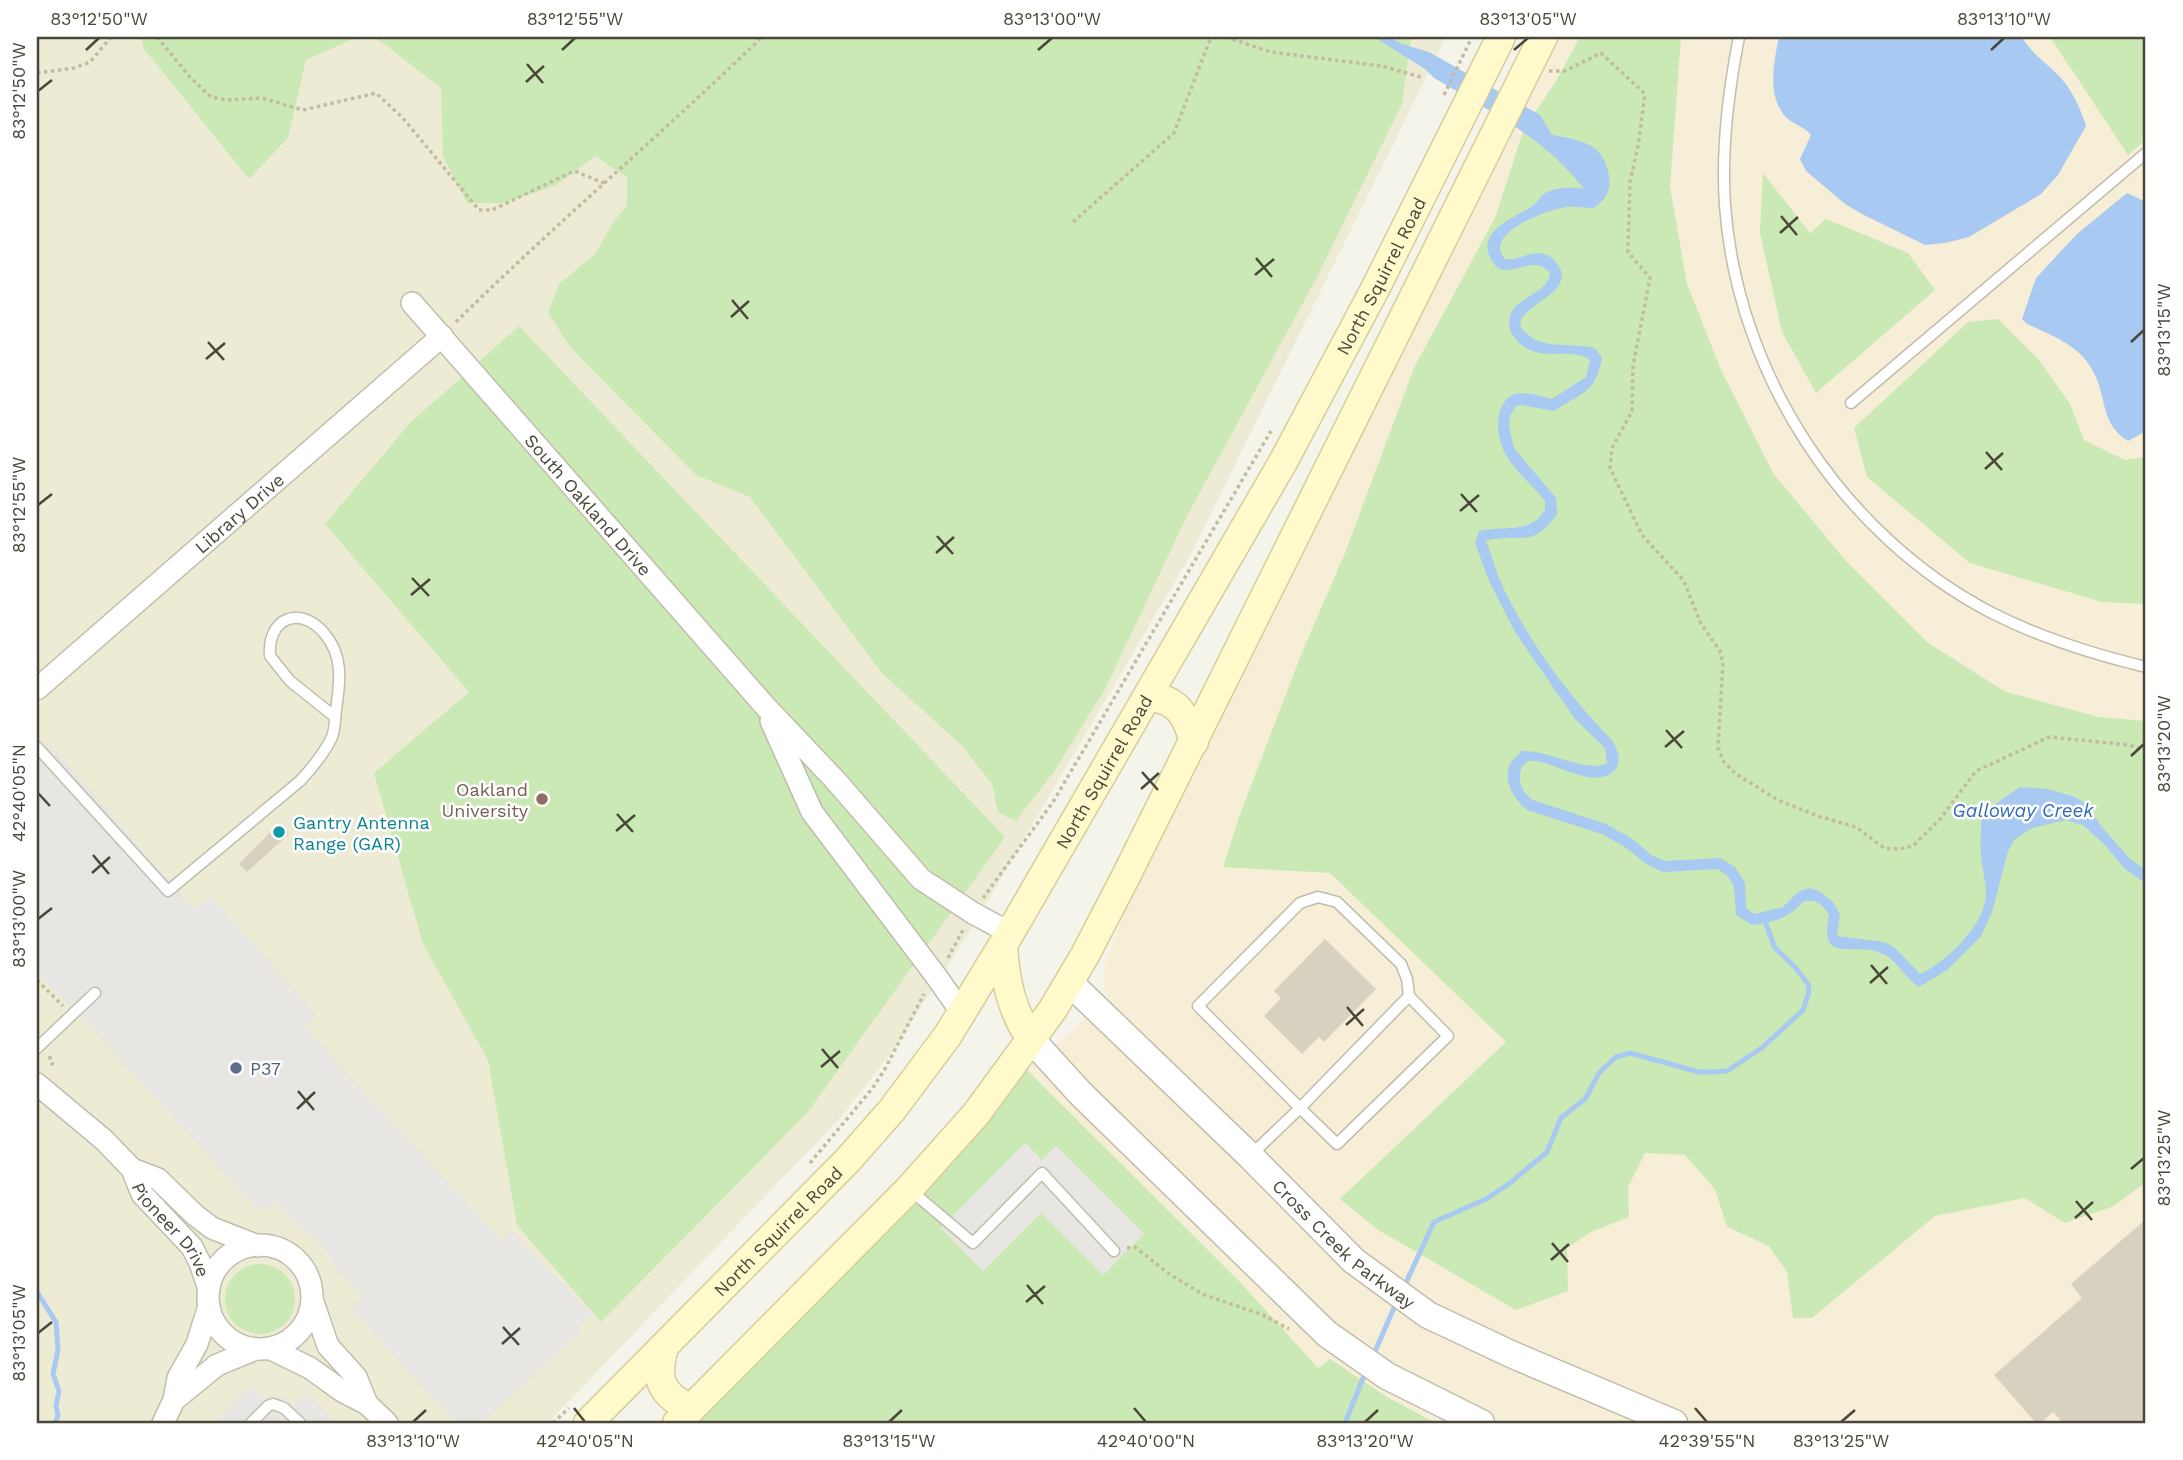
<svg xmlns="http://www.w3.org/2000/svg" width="2183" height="1460" font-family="'Work Sans',sans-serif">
  <rect width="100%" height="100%" fill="#f5f4eb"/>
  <polygon fill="#f6eed7" points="1556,37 2146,37 2146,1423 1436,1423 1387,1397 1318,1368 1240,1282 1027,1070 1108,998 1104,985 1104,968 1125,909 1146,863"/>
  <polygon fill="#eeebd5" points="37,37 1446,37 1191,554 972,928 892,1052 841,1117 548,1423 37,1423"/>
  <g fill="#cae9b4">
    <polygon points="141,37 357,37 306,60 288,138 249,179 144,49"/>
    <polygon points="375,37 1411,37 1402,104 1316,279 1187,516 1105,689 1055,770 1016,821 998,812 992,784 963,747 881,672 750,497 696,475 571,348 548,313 559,284 595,254 612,224 627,205 627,177 595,156 555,186 503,203 467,203 443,156 441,88"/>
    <polygon points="1580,37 1681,37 1670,187 1687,284 1721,370 1773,473 1846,561 1928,643 2006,692 2099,717 2146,721 2146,1182 2114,1206 2065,1223 2025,1198 1935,1216 1812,1318 1793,1318 1787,1272 1769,1246 1727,1227 1715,1189 1685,1155 1645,1153 1628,1187 1629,1217 1591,1232 1567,1248 1568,1291 1516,1310 1377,1229 1340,1199 1506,1042 1330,873 1223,867 1239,817 1301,655 1345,553 1414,368 1495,218 1524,129 1556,81"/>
    <polygon points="2050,37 2146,37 2146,139 2128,155"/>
    <polygon points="1763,173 1810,233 1826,219 1908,253 1935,290 1816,393 1782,332 1760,233"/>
    <polygon points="1998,319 2039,360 2070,404 2084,440 2125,460 2146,457 2146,604 2102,602 1970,563 1867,477 1854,428 1968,322"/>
    <polygon points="519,326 1005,837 808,1112 601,1322 517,1225 488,1060 423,944 374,773 469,692 325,524 410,423"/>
    <polygon points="1027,1070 1240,1282 1318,1368 1330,1359 1387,1397 1436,1423 689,1423 972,1136"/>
    <circle cx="260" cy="1299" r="35"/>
  </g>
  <g fill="#e7e6e2">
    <polygon points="48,742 194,909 210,896 317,1014 304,1026 501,1240 512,1230 592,1315 578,1327 581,1331 482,1423 456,1423 351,1309 363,1297 336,1268 320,1242 296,1224 274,1201 261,1213 82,1018 37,973 37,753"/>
    <polygon points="1025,1143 1042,1160 1056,1146 1144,1234 1103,1275 1041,1213 983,1271 941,1228"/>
    <polygon points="250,1387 262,1398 270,1395 283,1396 294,1405 306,1393 337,1423 213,1423"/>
  </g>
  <g fill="#a8c9f1">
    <path d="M1374 37H1390L1402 44 1429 52 1540 115 1552 135C1582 141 1603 142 1609 176 1611 192 1606 199 1594 208 1585 208 1575 206 1566 207 1547 210 1482 233 1505 259 1520 261 1531 249 1547 255 1551 256 1555 261 1558 265 1579 296 1503 309 1524 331 1542 351 1571 342 1595 348L1602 358C1595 394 1582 392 1554 411L1521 405 1516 406 1510 416 1509 426 1514 448 1556 498 1557 514C1533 549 1521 533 1488 540L1486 542C1492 554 1494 566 1499 578 1521 630 1565 691 1604 732 1612 739 1615 744 1618 754 1620 761 1618 768 1612 773 1590 789 1546 757 1529 761 1521 764 1520 771 1520 778 1520 788 1525 794 1533 800L1606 824 1634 840 1651 855 1665 861 1720 858 1735 867 1745 883 1746 908 1754 914 1783 907 1798 892 1809 888 1819 891 1833 902 1840 914 1837 936 1884 942 1895 948 1920 974C1946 962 1986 925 1986 893 1986 881 1982 868 1981 856 1980 841 1981 827 1982 813L2020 787 2048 789 2075 797 2088 805 2101 826 2131 860 2146 870V884L2124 868 2105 845 2083 825 2066 820 2032 828 2014 840 2008 851 1992 912 1981 936 1947 970 1919 987C1906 979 1899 964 1887 956 1858 937 1818 970 1829 915 1823 905 1815 898 1803 902 1788 918 1774 923 1752 925L1736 915 1734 886 1727 875 1717 869 1663 872 1646 864 1628 849 1602 834 1527 810C1514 799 1503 783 1510 764 1512 760 1518 755 1522 751 1546 749 1589 774 1607 763L1605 748 1575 719 1515 632 1489 581 1475 543 1479 531C1504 525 1530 535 1545 510V501C1533 485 1516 473 1506 455 1497 439 1493 410 1509 397 1519 389 1541 396 1552 399L1586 377 1590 360C1570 344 1532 369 1511 332 1508 326 1509 316 1512 311 1522 295 1548 293 1550 273 1532 250 1507 286 1492 261 1474 232 1513 219 1531 207 1537 203 1541 195 1547 192 1558 187 1573 187 1584 189 1545 138 1488 110 1434 78L1425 69Z"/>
    <path d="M1779 37H1900L1904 39 1920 37H2022C2031 53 2043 60 2056 73 2071 87 2080 107 2086 126L2058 175 2041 194 1969 237 1945 243 1925 245 1862 214 1845 204 1806 171 1800 159 1811 135C1804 126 1791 124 1784 115 1767 94 1774 61 1779 37Z"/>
    <path d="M2127 193 2146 202V431L2128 441C2101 424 2107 401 2095 375 2082 346 2053 336 2027 324L2022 319 2036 278 2077 234Z"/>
  </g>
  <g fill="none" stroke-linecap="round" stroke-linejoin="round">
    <g stroke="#a8c9f1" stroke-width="5">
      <polyline points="1403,1289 1434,1222 1486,1199 1510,1183 1547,1152 1561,1118 1586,1098 1599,1073 1616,1057 1630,1053 1699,1072 1714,1072 1727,1071 1763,1047 1803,1010 1809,992 1808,984 1794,966 1775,948 1766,924"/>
      <polyline points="37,1292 56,1322 58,1350 53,1374 59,1391 56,1406 58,1416 55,1423"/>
      <polyline points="1373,1356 1397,1301"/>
      <polyline points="1345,1423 1366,1371"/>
    </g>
  </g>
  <g fill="#d7d2c0">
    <polygon points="279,823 289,834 247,872 239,864"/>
    <polygon points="1325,939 1376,989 1324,1042 1319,1037 1302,1054 1264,1016 1281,998 1274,991"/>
    <polygon points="2146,1219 2146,1423 2063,1423 2053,1412 2041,1423 2036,1423 1994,1375 2082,1298 2071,1284"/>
  </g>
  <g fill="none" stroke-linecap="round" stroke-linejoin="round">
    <g stroke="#c1bdad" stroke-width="13">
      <g id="service">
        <path d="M1739 37C1728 93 1721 148 1725 205 1737 374 1842 535 1992 613 2041 638 2092 654 2146 667"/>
        <polyline points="1851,403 2146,153"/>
        <path d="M37 747 168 891 300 781C313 767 324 754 332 737 335 729 335 719 336 710 340 682 344 656 324 633 299 604 267 619 270 656L290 681 335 717"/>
        <polyline points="37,1048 95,993"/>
        <polyline points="1250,1156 1300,1108 1198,1006 1300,903 1318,897 1337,902 1401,964 1407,979 1409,996 1448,1036 1337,1144 1300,1108 1409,996"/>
        <polyline points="909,1189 973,1243 1042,1173 1114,1251"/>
        <polyline points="251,1423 268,1406 273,1404 284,1408 300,1423"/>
      </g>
    </g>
    <g stroke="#c1bdad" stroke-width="24">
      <g id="minor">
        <path id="s1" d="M412 303 765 706 836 781 921 879 973 913 1010 933"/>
        <path id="s2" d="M37 689 442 336"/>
        <polyline points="771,721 812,812 936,976 962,1013"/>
        <path id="s3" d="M37 1084 104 1140 132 1169 142 1194 192 1247 200 1263 209 1289"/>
        <polyline points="132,1169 158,1179 195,1215 212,1228 258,1246"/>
        <circle cx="260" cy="1297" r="52"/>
        <polyline points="312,1299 328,1346 356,1377 367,1404"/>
        <polyline points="269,1348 310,1368 342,1391 367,1404 387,1423"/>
        <polyline points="174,1400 217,1365 256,1349"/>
        <polyline points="163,1423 174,1400 178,1378 197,1344 209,1306"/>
      </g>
    </g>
    <g stroke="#c1bdad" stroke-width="29">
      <g id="tertiary">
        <path id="s4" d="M1069 982 1250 1156 1354 1261 1428 1315 1513 1355 1674 1423"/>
        <polyline points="1031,1039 1080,1093 1327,1334 1387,1376 1481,1423"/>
      </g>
    </g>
    <g stroke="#d5ce9b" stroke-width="31">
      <g id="secondary">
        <path d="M1148 697C1178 698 1187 717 1194 742"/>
        <path d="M1003 945C1005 980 1011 1010 1031 1039"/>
        <path d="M664 1347C655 1380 660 1393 690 1409"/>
        <path id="s5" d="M588 1423 848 1160 892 1110 948 1035 1010 933 1283 462 1375 289 1501 37"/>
        <polyline points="677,1423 909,1189 976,1114 1053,1009 1085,955 1124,880 1543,37"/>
      </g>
    </g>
    <g stroke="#c3bb9e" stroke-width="3.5" stroke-dasharray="3.5 3.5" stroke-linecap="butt">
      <polyline points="157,37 190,77 211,97 227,100 262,98 303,110 376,93 402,117 479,210 492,210 574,171 604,183"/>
      <polyline points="1226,37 1271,52 1382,66 1424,78"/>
      <polyline points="1549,71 1565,71 1601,53 1645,94 1638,146 1630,182 1628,252 1650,278 1633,366 1632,411 1612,448 1610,468 1642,535 1684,581 1701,624 1720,651 1723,663 1718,748 1724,762 1736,774 1778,800 1818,816 1856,827 1884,848 1899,849 1913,846 1941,818 1976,771 2049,737 2130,745 2146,751"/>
      <polyline points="37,73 74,68 90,62 111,37"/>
      <polyline points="1444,95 1472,37"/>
      <polyline points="1073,222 1174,133 1211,37"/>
      <path d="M456 322C555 224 662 134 762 37"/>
      <polyline points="983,898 1053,802 1271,431"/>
      <polyline points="948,958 964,928"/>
      <polyline points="37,980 63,1006"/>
      <polyline points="50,1056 50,1061 55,1067"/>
      <polyline points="810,1163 872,1089 885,1069 924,994"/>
      <polyline points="1127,1248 1135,1247 1168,1273 1202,1294 1263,1315 1289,1329"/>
      <polyline points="553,1423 569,1408"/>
    </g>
    <use href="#service" stroke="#fff" stroke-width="10"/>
    <use href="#minor" stroke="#fff" stroke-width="21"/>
    <use href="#tertiary" stroke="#fff" stroke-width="26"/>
    <use href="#secondary" stroke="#fffacc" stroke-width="28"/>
  </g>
  <path fill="none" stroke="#4a4639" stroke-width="2.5" d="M86 50 99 38M562 50 575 38M1038 50 1052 38M1514 50 1528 38M1991 50 2004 38M527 64 543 83M526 82 544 66M38 91 52 80M1781 216 1797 235M1780 233 1798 217M1256 258 1272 277M1255 275 1274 259M732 300 748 319M731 317 749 301M208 342 224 360M2131 342 2144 330M206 359 225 343M1986 452 2002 470M1985 469 2003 453M1461 494 1477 512M38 505 52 494M1460 511 1479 495M937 536 953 554M936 553 954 537M412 578 429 596M411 595 430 579M1666 730 1682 748M1665 747 1684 731M2131 756 2144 744M1142 772 1158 790M1141 789 1159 773M38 793 50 806M617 814 633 832M616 831 635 815M93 855 109 874M92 873 110 857M38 919 52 908M1871 965 1887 984M1870 983 1888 967M1347 1007 1363 1026M1346 1025 1364 1009M822 1049 838 1068M821 1067 840 1051M298 1091 314 1110M297 1109 315 1092M2131 1169 2144 1158M2076 1201 2092 1220M2075 1218 2093 1202M1552 1243 1568 1262M1551 1260 1569 1244M1027 1285 1043 1304M1026 1302 1045 1286M503 1327 519 1345M38 1333 52 1322M502 1344 520 1328M574 1408 585 1422M1134 1408 1146 1422M1695 1408 1707 1422M413 1422 426 1410M889 1422 902 1410M1365 1422 1378 1410M1841 1422 1855 1410"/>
  <circle fill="#8d6e63" stroke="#fff" stroke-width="2.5" cx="542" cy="799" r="7"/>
  <circle fill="#0f9aa8" stroke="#fff" stroke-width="2.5" cx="279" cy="832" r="7"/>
  <circle fill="#5c6f8a" stroke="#fff" stroke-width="2.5" cx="236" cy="1068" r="7"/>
  <g text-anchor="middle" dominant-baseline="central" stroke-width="5" stroke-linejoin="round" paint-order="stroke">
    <g font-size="18" fill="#4a4639" stroke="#fff">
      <text stroke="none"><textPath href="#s5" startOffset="1404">North Squirrel Road</textPath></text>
      <text stroke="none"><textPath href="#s1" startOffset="268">South Oakland Drive</textPath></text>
      <text stroke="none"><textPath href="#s2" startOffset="268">Library Drive</textPath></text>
      <text stroke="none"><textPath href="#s5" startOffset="836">North Squirrel Road</textPath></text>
      <text stroke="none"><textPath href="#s3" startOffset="201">Pioneer Drive</textPath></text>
      <text stroke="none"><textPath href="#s5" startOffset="270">North Squirrel Road</textPath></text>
      <text stroke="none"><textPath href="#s4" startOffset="380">Cross Creek Parkway</textPath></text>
    </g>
    <g font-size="18" fill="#785e54" stroke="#fff" text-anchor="end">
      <text x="528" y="789">Oakland<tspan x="528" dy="21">University</tspan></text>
    </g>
    <g font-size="18" fill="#0d838f" stroke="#fff" text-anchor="start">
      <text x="293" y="822">Gantry Antenna<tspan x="293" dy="21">Range (GAR)</tspan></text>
    </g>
    <g font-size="18" fill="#4e5e75" stroke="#fff" text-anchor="start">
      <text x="250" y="1068">P37</text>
    </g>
    <g font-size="19" font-style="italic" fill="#306bb8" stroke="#fff">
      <text x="2023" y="810">Galloway Creek</text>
    </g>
  </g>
  <rect width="2183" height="1460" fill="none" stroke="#ffffff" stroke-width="77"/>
  <rect x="38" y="38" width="2106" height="1384" fill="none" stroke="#4a4639" stroke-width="2.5"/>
  <g font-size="18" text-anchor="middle" fill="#4a4639">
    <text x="99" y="25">83°12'50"W</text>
    <text x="575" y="25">83°12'55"W</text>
    <text x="1052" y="25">83°13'00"W</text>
    <text x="1528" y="25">83°13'05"W</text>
    <text x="2004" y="25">83°13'10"W</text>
    <text transform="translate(19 91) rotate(-90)" y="6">83°12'50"W</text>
    <text transform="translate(2164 330) rotate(-90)" y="6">83°13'15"W</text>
    <text transform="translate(19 505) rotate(-90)" y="6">83°12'55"W</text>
    <text transform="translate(2164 744) rotate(-90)" y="6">83°13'20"W</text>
    <text transform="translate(19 793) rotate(-90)" y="6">42°40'05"N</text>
    <text transform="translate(19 919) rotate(-90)" y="6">83°13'00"W</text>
    <text transform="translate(2164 1158) rotate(-90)" y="6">83°13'25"W</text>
    <text transform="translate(19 1333) rotate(-90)" y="6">83°13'05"W</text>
    <text x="413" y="1447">83°13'10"W</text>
    <text x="585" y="1447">42°40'05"N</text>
    <text x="889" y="1447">83°13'15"W</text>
    <text x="1146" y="1447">42°40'00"N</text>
    <text x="1365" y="1447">83°13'20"W</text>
    <text x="1707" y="1447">42°39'55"N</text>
    <text x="1841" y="1447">83°13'25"W</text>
  </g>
</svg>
